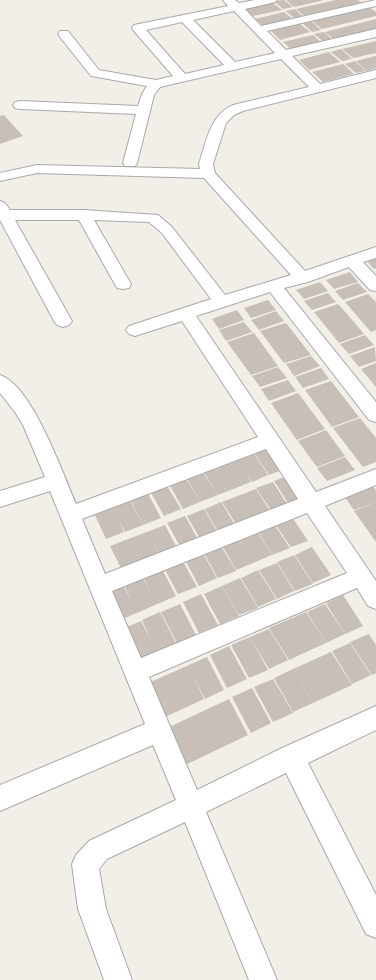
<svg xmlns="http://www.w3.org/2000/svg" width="376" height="980" font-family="Figtree,sans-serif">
  <rect width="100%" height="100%" fill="#f2efe9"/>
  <g fill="#c7bfb8">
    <polygon points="284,0 293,7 283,9 274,1"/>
    <polygon points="286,0 321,0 321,1 294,7"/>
    <polygon points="336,0 358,0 363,4 306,17 296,9"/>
    <polygon points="272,2 282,10 253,16 244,8"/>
    <polygon points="369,7 376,12 376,16 322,29 312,21"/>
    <polygon points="295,9 305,18 296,20 286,11"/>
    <polygon points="284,12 294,20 265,27 255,19"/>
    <polygon points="376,19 376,31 336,41 325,32"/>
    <polygon points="311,21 321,30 312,32 302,23"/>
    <polygon points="300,24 310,32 280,40 271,31"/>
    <polygon points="324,32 334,41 325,43 314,34"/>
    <polygon points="313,35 323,44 293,51 283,42"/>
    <polygon points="376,41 376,53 353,58 342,49"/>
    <polygon points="341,49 352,59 342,61 331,52"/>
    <polygon points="329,52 340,62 309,70 299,60"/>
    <polygon points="376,56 376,68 367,71 356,61"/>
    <polygon points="355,61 366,71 356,73 345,64"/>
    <polygon points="343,64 354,74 323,82 312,72"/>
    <polygon points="4,115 23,136 0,144 0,116"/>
    <polygon points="376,257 376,268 374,269 366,260"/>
    <polygon points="350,272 358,282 334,289 326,280"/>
    <polygon points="320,282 328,291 304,299 296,290"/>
    <polygon points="358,283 367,292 343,300 335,291"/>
    <polygon points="328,293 336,302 312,310 304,301"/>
    <polygon points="368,294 376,302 376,330 371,332 345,302"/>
    <polygon points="268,300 276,310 251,318 244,308"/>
    <polygon points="338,304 347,314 364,334 339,343 314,312"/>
    <polygon points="237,310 244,320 219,329 212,319"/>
    <polygon points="276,311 284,321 259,330 251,320"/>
    <polygon points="244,322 252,332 226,341 219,330"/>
    <polygon points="286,323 311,355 284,363 260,331"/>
    <polygon points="254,333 278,366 251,375 227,342"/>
    <polygon points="365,335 374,345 349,354 340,344"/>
    <polygon points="375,347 376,361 359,367 350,356"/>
    <polygon points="311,356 320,366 294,376 286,364"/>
    <polygon points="376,363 376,387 361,369"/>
    <polygon points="278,367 287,378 260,387 252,376"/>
    <polygon points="321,368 329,379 303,388 295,377"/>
    <polygon points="288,380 296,391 269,401 261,389"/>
    <polygon points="331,381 359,417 332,427 305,390"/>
    <polygon points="298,393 325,429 297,440 271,403"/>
    <polygon points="360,418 376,438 376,462 363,467 333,428"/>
    <polygon points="326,430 345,456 317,467 298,441"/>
    <polygon points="269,446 285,469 269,475 253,451"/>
    <polygon points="253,452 268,475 252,482 247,473 251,482 218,495 203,471"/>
    <polygon points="345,457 355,470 327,481 317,468"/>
    <polygon points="202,471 218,495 200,502 186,477"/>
    <polygon points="289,475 306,500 290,506 274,481"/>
    <polygon points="185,477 200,502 183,509 169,484"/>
    <polygon points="273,482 289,507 273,513 256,488"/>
    <polygon points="166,484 181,509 164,516 150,491"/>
    <polygon points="372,485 376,490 376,502 354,510 344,496"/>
    <polygon points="256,489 272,514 238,527 222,502"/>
    <polygon points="147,492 161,518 143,525 130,499"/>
    <polygon points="129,499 143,525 125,532 118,518 124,532 106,539 94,513"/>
    <polygon points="221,502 237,528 220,535 205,509"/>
    <polygon points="376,502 376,542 354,511"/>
    <polygon points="204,509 219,535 202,542 187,516"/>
    <polygon points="290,514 308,541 291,547 273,521"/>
    <polygon points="185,516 200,543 182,550 167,523"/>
    <polygon points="272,521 290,548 272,555 256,528"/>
    <polygon points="165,525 179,552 162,559 154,544 161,559 124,574 110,546"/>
    <polygon points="255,528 272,555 236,570 220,542 237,535 245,548 238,535"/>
    <polygon points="219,543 236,571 218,578 202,550"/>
    <polygon points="312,547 331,575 313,583 295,555"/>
    <polygon points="201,550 217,578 199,586 184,558"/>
    <polygon points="294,555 313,584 295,591 277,562"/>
    <polygon points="181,558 197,587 178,594 163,566"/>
    <polygon points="277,563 294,591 277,599 259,570"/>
    <polygon points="161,567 176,596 118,621 104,591 122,583 131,601 123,582 141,575 150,592 142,575"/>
    <polygon points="258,570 276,599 258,607 241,578"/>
    <polygon points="240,578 258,608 239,615 222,586"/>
    <polygon points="222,586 239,616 220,624 204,594"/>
    <polygon points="201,594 218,625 199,633 183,602"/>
    <polygon points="343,595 363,626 345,634 326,603"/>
    <polygon points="180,604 196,635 177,643 161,612"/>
    <polygon points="325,604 345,634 326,643 307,612"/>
    <polygon points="160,612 176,643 137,661 122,629 141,621 151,641 142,620"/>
    <polygon points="306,612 326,643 289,660 269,628"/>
    <polygon points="269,629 288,660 269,669 250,637"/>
    <polygon points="369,634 376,645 376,673 372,675 350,642"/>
    <polygon points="250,637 268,670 249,678 231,645"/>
    <polygon points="350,643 371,675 352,684 332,651"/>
    <polygon points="229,646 247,679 227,688 210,655"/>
    <polygon points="331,652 352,685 313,703 293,669"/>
    <polygon points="207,657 224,690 205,699 193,676 204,699 163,718 146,684"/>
    <polygon points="293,669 313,703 293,712 274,678"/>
    <polygon points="273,679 293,713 273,722 254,687"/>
    <polygon points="252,688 271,723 251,733 232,697"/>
    <polygon points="229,699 248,735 185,765 167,728"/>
  </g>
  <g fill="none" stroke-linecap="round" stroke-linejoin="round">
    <g stroke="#a9a9a9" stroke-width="2">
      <path id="minor" d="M223 0H235L239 3 255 0H277L275 2 245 9 261 26 376 0V6L267 31 286 50 376 29V37L292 56 320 84 376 70V78L243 111 234 115 226 123 213 164 215 173 305 271 376 247V258L363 262 376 276V291L370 290 349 267 308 282 284 288 376 402V422L369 420 270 292 196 316 316 492 376 469V485L325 506 376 581V609L368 606 357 588 149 677 197 790 282 748 376 706V730L308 763 376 895V938L366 934 286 773 206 812 277 980H249L185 822 107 859 99 869 106 909 132 980H104L78 909 72 864 76 855 89 841 176 800 153 745 0 811V785L145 724 50 491 0 507V491L45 477 23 425 15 412 0 393V375C32 385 63 474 76 504L258 437 182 321 135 336 129 334 126 330 129 326 211 299 162 233 149 222 94 220 131 284 129 288 123 289 117 288 79 220H15L72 321 69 325 63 327 57 325 54 321 0 220V201L5 203 10 210H84L158 215 172 227 225 295 291 275 204 178 37 173 0 181V173L37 165 200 169 199 164C206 142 210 115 233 105L309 87 281 59 160 87 154 95 137 163 135 166H125L123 163 136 114 20 109 15 108 13 105 15 102 20 101 138 106 142 94 147 86 91 76 60 37 58 34 60 31H68L99 70 156 80 173 76 134 31 132 28 134 25 228 6ZM234 11 275 53 235 62 193 20ZM182 22 224 65 185 74 146 30ZM266 449 298 499 105 574 82 519ZM307 513 347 573 141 658 112 591Z"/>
    </g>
    <use href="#minor" fill="#fff" fill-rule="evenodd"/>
  </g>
</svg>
